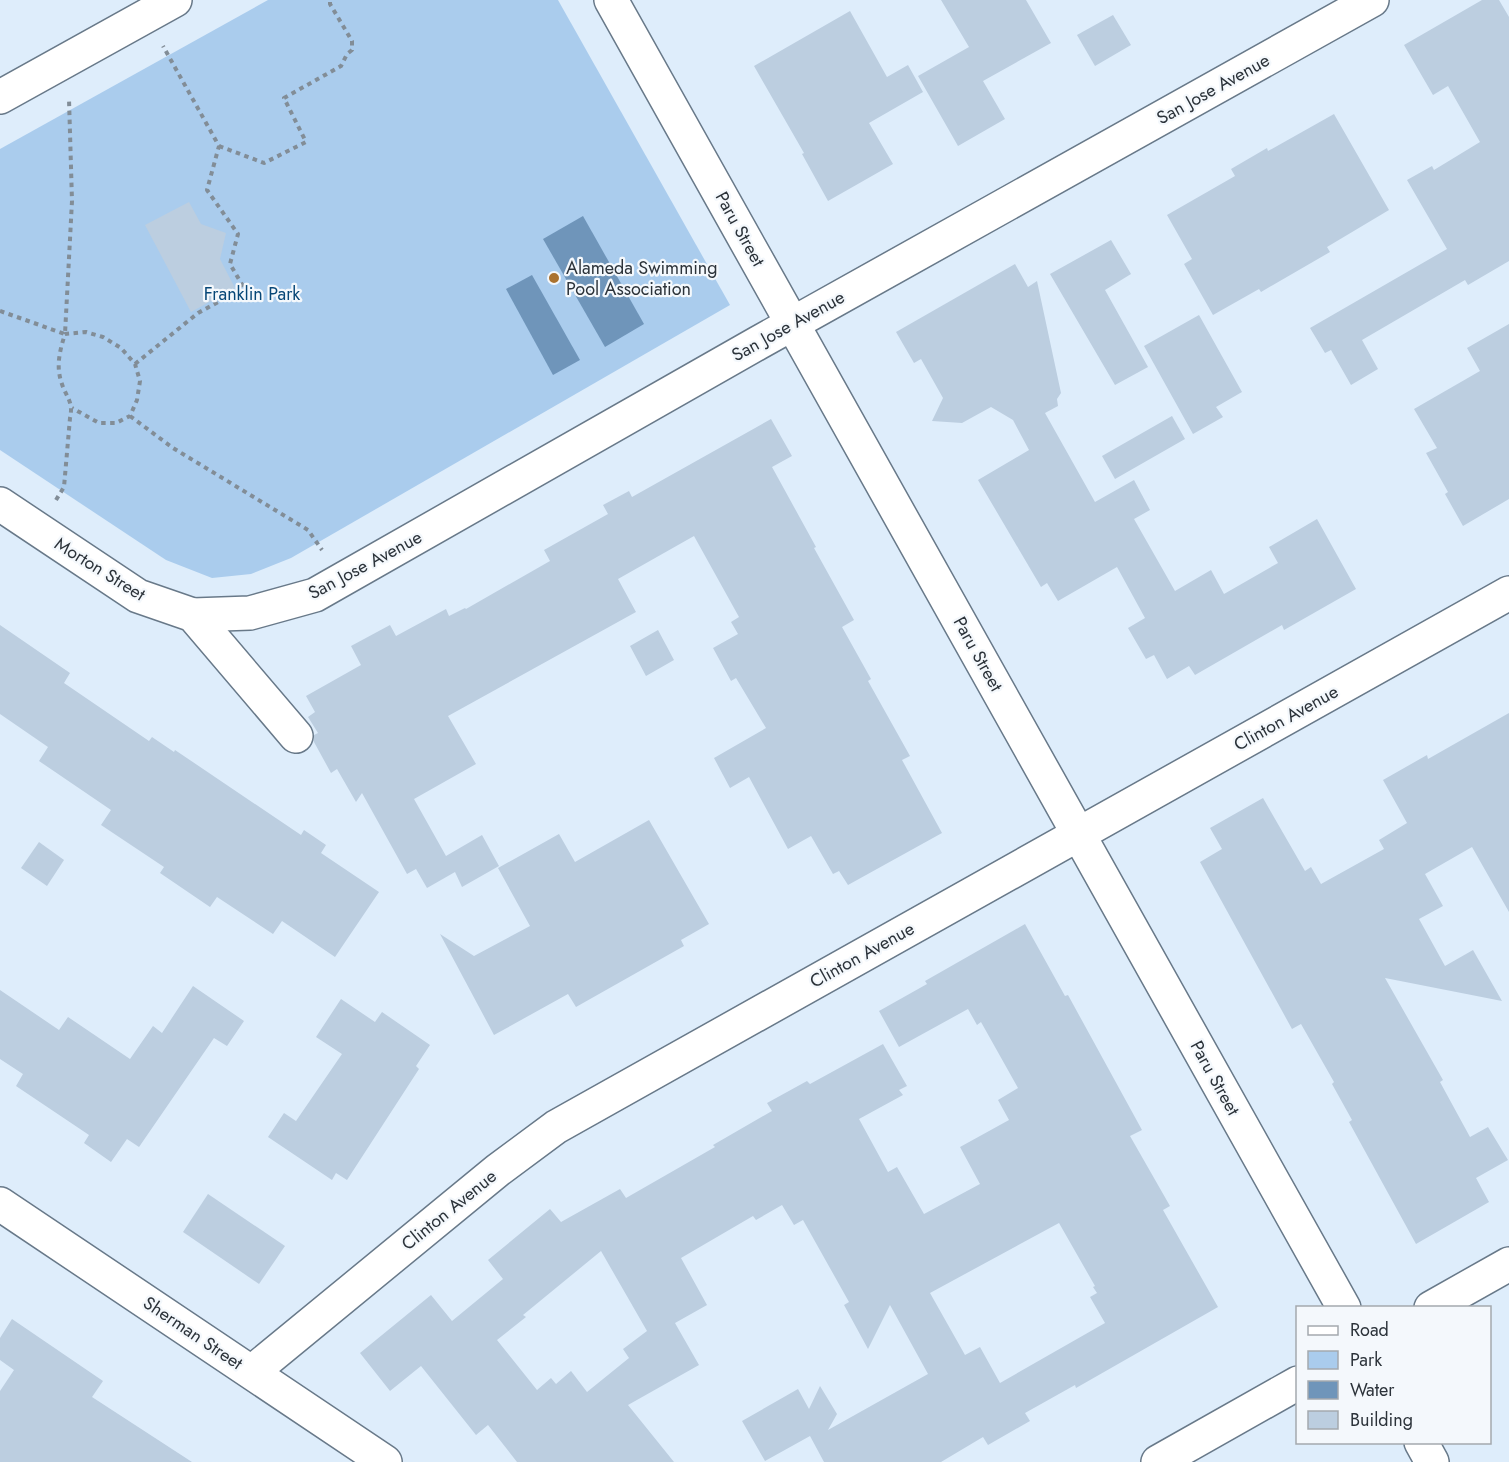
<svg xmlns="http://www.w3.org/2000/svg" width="1509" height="1462" font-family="Jost,sans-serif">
  <rect width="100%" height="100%" fill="#deedfb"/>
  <polygon fill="#aacced" points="268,0 558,0 730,305 291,558 251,574 212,578 166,560 0,450 0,149"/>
  <g fill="#6f95ba">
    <polygon points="583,216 644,324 605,347 543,239"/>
    <polygon points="532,275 580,360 553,375 506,289"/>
  </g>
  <g fill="#bccee0" fill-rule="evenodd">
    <polygon points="941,0 1026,0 1051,43 983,81 1005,119 958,146 918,76 969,47"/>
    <polygon points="1482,0 1499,0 1509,17 1509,261 1468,285 1465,280 1362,340 1378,369 1351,385 1331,350 1325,353 1310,328 1447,249 1407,180 1432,166 1434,170 1480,142 1448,86 1433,95 1404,45"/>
    <polygon points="850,11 887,77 908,65 923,92 869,123 893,164 828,201 802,154 804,153 754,66"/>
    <polygon points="1113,15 1131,45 1095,66 1077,35"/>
    <polygon points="1334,114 1389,210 1327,247 1330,252 1261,292 1259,289 1213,315 1184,264 1192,259 1167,215 1235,176 1231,169 1267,148 1268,151"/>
    <polygon points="189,202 201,224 226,233 220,259 235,288 191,312 145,225"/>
    <polygon points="1111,240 1131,274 1105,290 1148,367 1115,385 1050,274"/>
    <polygon points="1015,264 1028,287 1037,281 1061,393 1057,399 1058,406 1045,413 1095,502 1134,480 1150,510 1134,519 1175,591 1211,570 1224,594 1278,563 1269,547 1317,519 1356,589 1284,630 1282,625 1195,675 1189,666 1167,679 1154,655 1146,659 1128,628 1145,618 1117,567 1058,601 1047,583 1041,587 978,480 1029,450 1013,420 991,407 962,423 932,421 943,398 921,359 914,363 896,332"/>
    <polygon points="1199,315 1242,392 1216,407 1223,417 1193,434 1144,346"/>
    <polygon points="1509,324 1509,499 1463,526 1445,494 1448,492 1426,453 1437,448 1414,409 1480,371 1467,348"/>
    <polygon points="1172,416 1185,439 1115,479 1102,456"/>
    <polygon points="771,419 792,456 772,467 816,547 814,548 854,620 842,627 871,679 868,681 910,756 902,760 942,833 848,885 839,871 833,874 811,836 788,849 749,777 730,788 714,758 766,728 736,678 731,681 713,648 738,634 731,622 739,617 694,536 618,579 636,612 448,716 476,764 414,799 446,856 482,835 499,866 462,887 455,872 427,888 416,869 407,874 362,793 356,802 337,769 331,773 314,742 314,735 318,733 308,717 315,712 306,696 361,665 351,646 390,625 396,636 446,609 449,616 465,608 466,609 550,561 544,550 608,514 603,505 629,491 632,497"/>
    <polygon points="0,625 70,673 64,683 149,741 152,737 174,752 175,750 301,835 304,830 326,845 321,853 379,892 335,957 282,921 273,934 217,897 210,907 160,873 164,867 101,825 111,810 39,761 48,747 0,714"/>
    <polygon points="658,630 674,660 646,676 630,646"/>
    <polygon points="1509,713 1509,912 1472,847 1425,874 1443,906 1419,919 1445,966 1473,950 1502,1001 1385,978 1443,1080 1440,1082 1470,1137 1488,1127 1508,1160 1476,1178 1489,1202 1416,1244 1349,1122 1352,1120 1332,1084 1334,1082 1301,1024 1292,1029 1200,862 1222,849 1210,828 1263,798 1305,871 1311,867 1321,884 1384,849 1379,840 1407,823 1383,780 1427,755 1428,759"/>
    <polygon points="649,820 709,924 681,940 684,946 576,1007 568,994 494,1035 440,934 474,956 530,926 498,868 559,834 575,862"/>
    <polygon points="39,842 64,860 47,886 21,868"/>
    <path d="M1025 924 1065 996 1068 995 1142 1130 1130 1136 1170 1206 1163 1210 1218 1307 1076 1388 1075 1385 1025 1413 1030 1421 988 1445 983 1437 941 1462H824L810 1436 765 1461 742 1421 798 1389 809 1409 820 1386 837 1414 828 1430 928 1374 890 1305 868 1349 844 1305 849 1302 803 1220 794 1225 782 1205 756 1220 753 1216 681 1258 707 1305 675 1323 699 1365 628 1405 674 1462H517L488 1425 476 1435 421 1366 390 1391 360 1353 431 1295 452 1321 503 1279 488 1260 550 1209 561 1222 620 1189 626 1198 715 1147 713 1145 772 1111 767 1103 807 1081 810 1084 883 1044 907 1086 899 1090 903 1095 859 1119 888 1172 897 1167 924 1214 980 1184 960 1147 1009 1120 998 1100 1018 1088 981 1022 977 1025 968 1009 899 1047 879 1011 927 984 925 981ZM1059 1223 1095 1286 1093 1287 1097 1293 1090 1297 1105 1323 1000 1383 980 1347 965 1355 930 1293ZM601 1251 647 1331 623 1349 629 1358 587 1392 571 1371 556 1384 551 1378 537 1390 497 1340 526 1317 523 1315Z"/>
    <polygon points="193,986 244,1021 227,1046 214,1038 139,1147 127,1139 111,1162 84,1143 89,1135 16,1086 23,1074 0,1059 0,990 59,1030 68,1017 130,1059 153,1026 162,1033"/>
    <polygon points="341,999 375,1022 382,1012 430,1045 416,1066 419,1069 347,1180 336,1173 332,1180 268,1137 284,1113 296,1121 342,1054 316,1037"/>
    <polygon points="208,1194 285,1246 259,1284 183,1232"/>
    <polygon points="12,1319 103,1381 92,1397 192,1462 0,1462 0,1391 14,1370 0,1360 0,1338"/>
  </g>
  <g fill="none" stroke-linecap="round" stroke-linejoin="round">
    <g stroke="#687989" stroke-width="36">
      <g id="minor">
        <polyline points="611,0 1344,1308"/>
        <polyline points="0,97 175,0"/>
        <polyline points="0,504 138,596 193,615 296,736"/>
        <polyline points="193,615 250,613 315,595 758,343 1372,0"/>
        <polyline points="0,1204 385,1462"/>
        <polyline points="1431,1308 1509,1264"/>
        <polyline points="252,1372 498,1170 556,1127 1509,593"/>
        <polyline points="1421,1442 1432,1462"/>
        <polyline points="1158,1462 1298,1383"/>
      </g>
    </g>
    <g stroke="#828d97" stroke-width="4" stroke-dasharray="4.5 4.5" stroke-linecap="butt">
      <polyline points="219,146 264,163 306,142 284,98 341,66 347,54 352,50 352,41 330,4 330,0"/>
      <polyline points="0,311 65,334 72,201 69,99"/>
      <polyline points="135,364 198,313 244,288 230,264 238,234 207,190 219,146 163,46"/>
      <polyline points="130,416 173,448 308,530 322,550"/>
      <path d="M56 500 64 487 70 418C74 401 65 396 61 381 56 365 60 350 65 334L86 332 103 337 121 348 135 364 140 381 137 400 130 416 116 423H99L72 408"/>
    </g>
    <use href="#minor" stroke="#fff" stroke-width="33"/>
  </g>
  <circle fill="#aa722f" stroke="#f4f8fc" stroke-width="2" cx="554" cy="278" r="6"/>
  <g text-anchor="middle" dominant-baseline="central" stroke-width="4.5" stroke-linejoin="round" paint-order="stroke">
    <g font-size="18" fill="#2c333a" stroke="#f4f8fc">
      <text transform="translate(1213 89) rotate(-29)">San Jose Avenue</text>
      <text transform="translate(740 229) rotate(61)">Paru Street</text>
      <text transform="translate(788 326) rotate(-29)">San Jose Avenue</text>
      <text transform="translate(365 565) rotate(-28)">San Jose Avenue</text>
      <text transform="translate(100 569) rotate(32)">Morton Street</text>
      <text transform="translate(978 654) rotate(61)">Paru Street</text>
      <text transform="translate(1286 718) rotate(-29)">Clinton Avenue</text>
      <text transform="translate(862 955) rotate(-29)">Clinton Avenue</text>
      <text transform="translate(1215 1078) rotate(61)">Paru Street</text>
      <text transform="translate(449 1210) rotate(-39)">Clinton Avenue</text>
      <text transform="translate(193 1333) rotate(34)">Sherman Street</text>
    </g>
    <g font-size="18" fill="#2c333a" stroke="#f4f8fc" text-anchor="start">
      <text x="566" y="268">Alameda Swimming<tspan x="566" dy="21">Pool Association</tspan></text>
    </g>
    <g font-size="18" fill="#074777" stroke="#f4f8fc">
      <text x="252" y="294">Franklin Park</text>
    </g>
  </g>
  <rect x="1296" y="1306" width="195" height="138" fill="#f4f8fc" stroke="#a4a9ae" stroke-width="1.5"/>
  <rect x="1308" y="1326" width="30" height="9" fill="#ffffff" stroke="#a4a9ae" stroke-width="1.5"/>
  <text x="1350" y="1336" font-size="18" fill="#2c333a">Road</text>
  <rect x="1308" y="1351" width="30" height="18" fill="#aacced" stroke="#a4a9ae" stroke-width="1.5"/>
  <text x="1350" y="1366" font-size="18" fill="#2c333a">Park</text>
  <rect x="1308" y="1381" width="30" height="18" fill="#6f95ba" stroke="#a4a9ae" stroke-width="1.5"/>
  <text x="1350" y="1396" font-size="18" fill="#2c333a">Water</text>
  <rect x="1308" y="1411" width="30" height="18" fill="#bccee0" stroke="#a4a9ae" stroke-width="1.5"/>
  <text x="1350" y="1426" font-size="18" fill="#2c333a">Building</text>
</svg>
